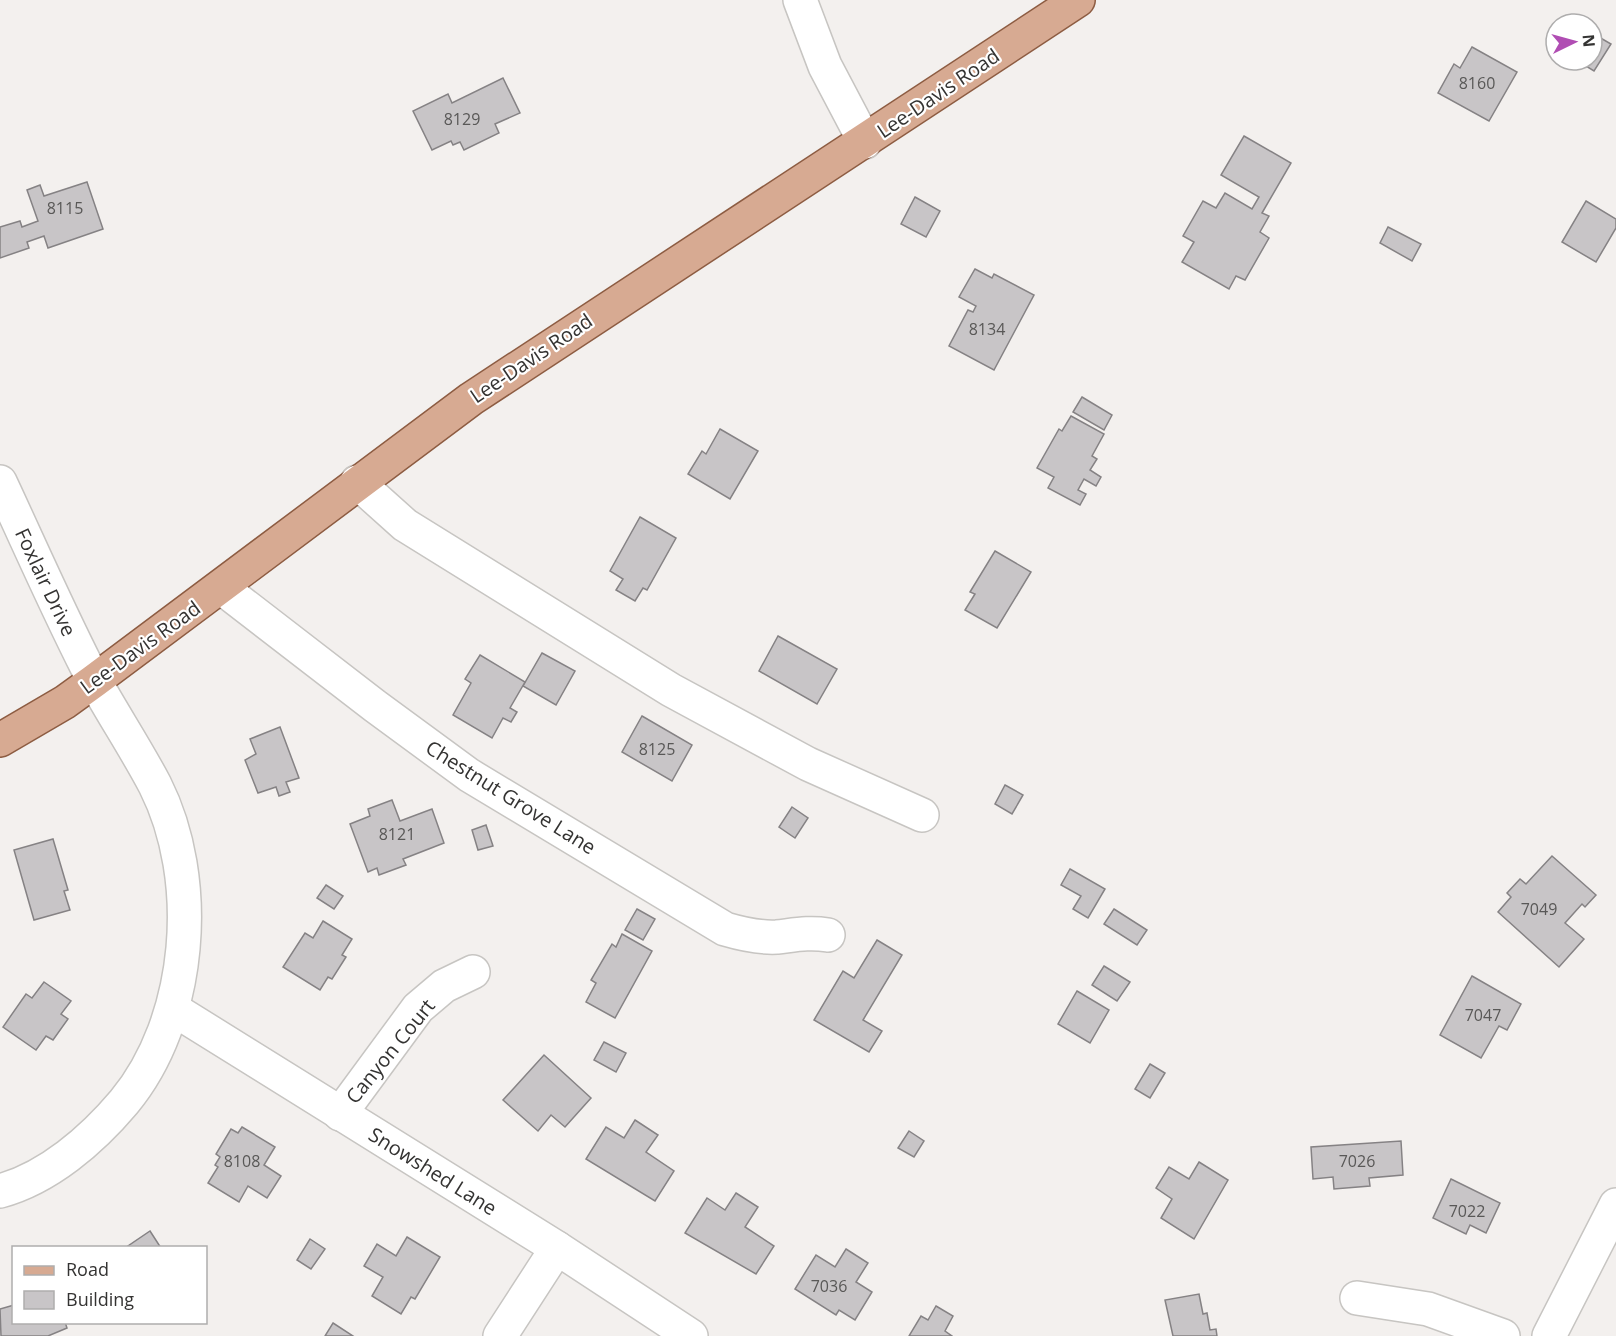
<svg xmlns="http://www.w3.org/2000/svg" width="1616" height="1336" font-family="'Open Sans',sans-serif">
  <rect width="100%" height="100%" fill="#f3f0ee"/>
  <g fill="#c8c5c7" stroke="#858284" stroke-width="1.5">
    <polygon points="1592,33 1611,44 1594,71 1576,60 1592,60"/>
    <polygon points="1472,47 1517,72 1489,121 1438,93 1454,64 1460,68"/>
    <polygon points="503,78 520,113 495,124 499,133 464,150 460,142 453,145 451,141 432,150 413,111 448,94 452,103"/>
    <polygon points="1244,136 1291,163 1262,213 1269,216 1260,232 1269,238 1245,280 1236,276 1229,289 1182,262 1194,242 1183,236 1203,201 1216,208 1225,193 1252,209 1259,197 1221,175"/>
    <polygon points="87,182 103,229 48,248 44,236 27,242 29,248 0,258 0,227 20,221 22,227 38,221 27,190 40,185 44,196"/>
    <polygon points="915,197 940,211 926,237 901,224"/>
    <polygon points="1586,201 1616,219 1616,228 1596,262 1562,242"/>
    <polygon points="1388,227 1421,244 1412,261 1380,243"/>
    <polygon points="975,269 992,278 994,274 1034,295 994,370 949,346 968,310 973,312 976,306 959,297"/>
    <polygon points="1082,397 1112,415 1104,430 1073,412"/>
    <polygon points="1071,416 1104,434 1092,456 1097,459 1090,470 1101,477 1096,486 1084,479 1078,490 1086,494 1080,505 1048,488 1054,477 1037,468 1059,429 1062,431"/>
    <polygon points="720,429 758,451 730,499 688,474 702,451 706,454"/>
    <polygon points="640,517 676,538 647,590 643,588 635,601 616,590 623,579 610,571"/>
    <polygon points="995,551 1031,572 997,628 965,610 975,594 970,592"/>
    <polygon points="778,636 837,669 817,704 759,671"/>
    <polygon points="542,653 575,671 556,705 523,686"/>
    <polygon points="480,655 525,682 510,708 517,712 511,722 503,718 492,738 453,715 471,683 465,679"/>
    <polygon points="642,716 692,745 672,781 622,752"/>
    <polygon points="280,727 299,778 286,782 290,792 279,796 276,787 258,793 245,760 256,754 250,739"/>
    <polygon points="1005,785 1023,795 1012,814 995,804"/>
    <polygon points="392,800 400,821 432,809 444,843 403,859 406,865 379,875 377,868 368,872 350,824 370,816 368,809"/>
    <polygon points="792,807 808,818 795,838 779,827"/>
    <polygon points="486,825 493,846 478,850 472,830"/>
    <polygon points="53,839 68,890 64,891 70,910 34,920 14,850"/>
    <polygon points="1552,856 1596,895 1585,907 1582,904 1565,923 1584,939 1559,967 1498,912 1511,897 1507,893 1520,879 1526,884"/>
    <polygon points="1070,869 1105,889 1088,918 1073,909 1081,896 1061,885"/>
    <polygon points="326,885 343,896 334,909 317,898"/>
    <polygon points="637,909 655,919 643,940 625,930"/>
    <polygon points="1114,909 1147,930 1137,945 1104,924"/>
    <polygon points="323,921 352,939 342,955 346,957 332,979 328,977 320,990 283,967 305,933 313,938"/>
    <polygon points="622,934 652,951 615,1018 586,1002 596,983 591,980 612,944 616,947"/>
    <polygon points="877,940 902,955 863,1020 882,1031 869,1052 814,1020 843,971 854,978"/>
    <polygon points="1104,966 1130,982 1117,1001 1092,985"/>
    <polygon points="1472,976 1521,1004 1507,1030 1499,1026 1481,1058 1440,1035"/>
    <polygon points="44,982 71,1001 61,1014 68,1019 53,1040 46,1036 36,1050 3,1027 26,994 32,998"/>
    <polygon points="1077,991 1109,1010 1090,1043 1058,1024"/>
    <polygon points="604,1042 626,1053 616,1072 594,1060"/>
    <polygon points="544,1055 591,1098 565,1127 551,1115 538,1131 503,1100"/>
    <polygon points="1150,1064 1165,1073 1150,1098 1135,1089"/>
    <polygon points="635,1120 658,1135 646,1152 674,1171 655,1201 586,1159 606,1127 624,1138"/>
    <polygon points="242,1127 275,1147 264,1165 281,1176 267,1198 248,1186 239,1202 208,1183 218,1167 215,1165 220,1157 216,1154 231,1129 238,1133"/>
    <polygon points="909,1131 924,1141 914,1157 898,1148"/>
    <polygon points="1401,1141 1403,1175 1369,1178 1370,1186 1334,1189 1333,1177 1313,1179 1311,1147"/>
    <polygon points="1199,1162 1228,1180 1194,1239 1161,1218 1172,1199 1156,1188 1169,1167 1189,1179"/>
    <polygon points="1451,1179 1500,1203 1486,1233 1470,1225 1466,1234 1433,1218"/>
    <polygon points="736,1193 758,1207 745,1227 774,1246 756,1274 685,1233 707,1198 725,1210"/>
    <polygon points="150,1231 161,1248 125,1248"/>
    <polygon points="407,1237 440,1257 415,1299 411,1297 401,1314 372,1296 383,1277 364,1266 377,1244 396,1256"/>
    <polygon points="310,1239 325,1249 311,1269 297,1260"/>
    <polygon points="846,1249 868,1263 856,1282 872,1292 855,1320 839,1310 836,1315 795,1289 816,1255 835,1267"/>
    <polygon points="1199,1294 1203,1314 1207,1313 1210,1330 1216,1329 1217,1336 1173,1336 1165,1300"/>
    <polygon points="14,1305 14,1322 65,1322 67,1328 48,1336 1,1336 0,1309"/>
    <polygon points="936,1306 953,1316 945,1331 952,1336 909,1336 921,1316 928,1320"/>
    <polygon points="333,1323 353,1336 325,1336"/>
  </g>
  <g fill="none" stroke-linecap="round" stroke-linejoin="round">
    <g stroke="#c7c5c2" stroke-width="36">
      <g id="minor">
        <polyline points="800,0 825,66 865,142"/>
        <path d="M0 482C29 544 56 606 87 667 108 707 134 745 155 785 203 880 192 1020 124 1102 92 1140 48 1178 0 1191"/>
        <polyline points="357,482 405,525 671,690 808,764 922,815"/>
        <path d="M222 588 375 706 469 775 725 929C742 934 759 938 777 937 795 935 809 932 828 935"/>
        <polyline points="173,1009 557,1248 691,1336"/>
        <polyline points="340,1114 418,1008 444,986 473,972"/>
        <polyline points="1357,1298 1428,1309 1503,1336"/>
        <polyline points="500,1336 557,1248"/>
        <polyline points="1549,1336 1616,1205"/>
      </g>
    </g>
    <g stroke="#8d5c42" stroke-width="36">
      <polyline id="major" points="0,740 65,702 94,681 471,399 1078,0"/>
    </g>
    <use href="#minor" stroke="#fff" stroke-width="33"/>
    <use href="#major" stroke="#d7aa92" stroke-width="33"/>
  </g>
  <g text-anchor="middle" dominant-baseline="central" stroke-width="4.5" stroke-linejoin="round" paint-order="stroke">
    <g font-size="16" fill="#595857">
      <text x="1477" y="83">8160</text>
      <text x="462" y="119">8129</text>
      <text x="65" y="208">8115</text>
      <text x="987" y="329">8134</text>
      <text x="657" y="749">8125</text>
      <text x="397" y="834">8121</text>
      <text x="1539" y="909">7049</text>
      <text x="1483" y="1015">7047</text>
      <text x="242" y="1161">8108</text>
      <text x="1357" y="1161">7026</text>
      <text x="1467" y="1211">7022</text>
      <text x="829" y="1286">7036</text>
    </g>
    <g font-size="20" fill="#343332" stroke="#fff">
      <text transform="translate(938 93) rotate(-34)">Lee-Davis Road</text>
      <text transform="translate(531 358) rotate(-34)">Lee-Davis Road</text>
      <text transform="translate(46 582) rotate(65)">Foxlair Drive</text>
      <text transform="translate(140 647) rotate(-36)">Lee-Davis Road</text>
      <text transform="translate(511 797) rotate(32)">Chestnut Grove Lane</text>
      <text transform="translate(390 1051) rotate(-51)">Canyon Court</text>
      <text transform="translate(433 1171) rotate(32)">Snowshed Lane</text>
    </g>
  </g>
  <rect x="12" y="1246" width="195" height="78" fill="#ffffff" stroke="#aeadad" stroke-width="1.5"/>
  <rect x="24" y="1266" width="30" height="9" fill="#d7aa92" stroke="#aeadad" stroke-width="1.5"/>
  <text x="66" y="1276" font-size="18" fill="#343332">Road</text>
  <rect x="24" y="1291" width="30" height="18" fill="#c8c5c7" stroke="#aeadad" stroke-width="1.5"/>
  <text x="66" y="1306" font-size="18" fill="#343332">Building</text>
  <g transform="translate(1574 42) rotate(85)"><circle r="28" fill="#ffffff" stroke="#aeadad" stroke-width="1.5"/>
  <path d="M0-4.5L10 22L0 15L-10 22Z" fill="#b04db3"/>
  <text y="-9" font-size="16" font-weight="bold" text-anchor="middle" fill="#343332">N</text>
  </g>
</svg>
